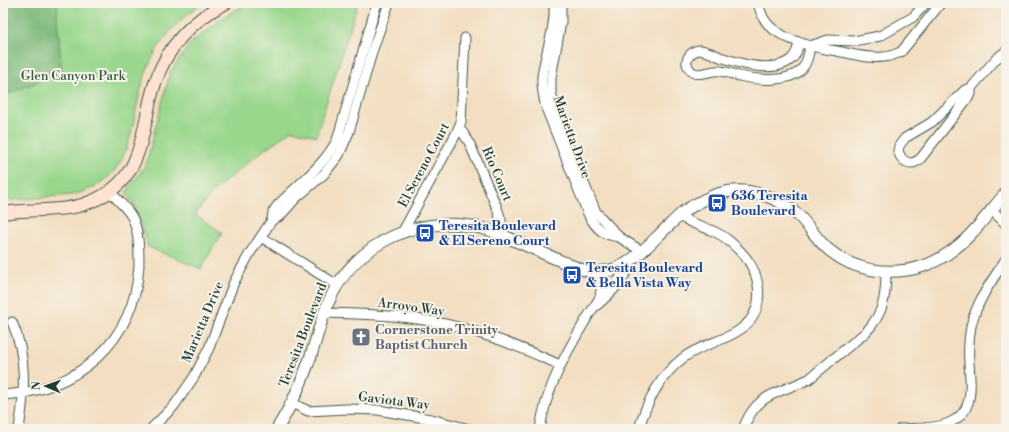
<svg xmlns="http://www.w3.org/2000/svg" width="1009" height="432" font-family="'Libre Bodoni',serif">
  <rect width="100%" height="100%" fill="#f7f3e8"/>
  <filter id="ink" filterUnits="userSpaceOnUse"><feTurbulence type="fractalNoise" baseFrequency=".025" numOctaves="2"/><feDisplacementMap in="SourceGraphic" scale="8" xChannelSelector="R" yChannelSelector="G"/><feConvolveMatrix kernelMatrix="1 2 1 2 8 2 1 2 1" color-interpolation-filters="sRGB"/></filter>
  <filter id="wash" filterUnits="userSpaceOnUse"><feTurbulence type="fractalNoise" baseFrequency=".012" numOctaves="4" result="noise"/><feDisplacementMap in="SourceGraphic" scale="16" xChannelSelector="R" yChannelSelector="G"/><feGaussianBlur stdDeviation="0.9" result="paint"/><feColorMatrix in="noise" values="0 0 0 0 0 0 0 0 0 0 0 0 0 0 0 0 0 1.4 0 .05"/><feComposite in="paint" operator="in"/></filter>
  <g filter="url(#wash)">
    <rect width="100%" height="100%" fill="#f3dec1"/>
    <g fill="#99d78c" stroke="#5c8a60">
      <path d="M3 3H202C179 20 160 39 149 65 126 117 142 180 71 195L3 201Z"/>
      <polygon points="248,3 358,3 316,136 292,130 262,151 214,191 195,214 222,233 201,269 148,247 136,208 126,192 146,164 170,72 190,44 219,20"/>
    </g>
    <polygon fill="#7ab878" stroke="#4c7a56" points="3,3 58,3 57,16 62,72 3,96"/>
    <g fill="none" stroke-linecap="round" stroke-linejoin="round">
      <polyline stroke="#61bfdf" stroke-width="2.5" points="3,4 4,3"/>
    </g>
  </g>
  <g filter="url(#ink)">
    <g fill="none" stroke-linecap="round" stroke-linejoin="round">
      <g stroke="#3f5549" stroke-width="11">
        <g id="minor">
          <path d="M554 3C556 29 545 52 542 77 541 87 544 98 546 108L589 216C597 229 603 235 619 237"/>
          <polyline points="561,3 561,22 551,78 551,92 558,121 596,212 619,237 643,252"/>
          <path d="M758 3C761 14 764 22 773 29 791 43 816 48 837 51 853 54 868 59 883 57 890 57 895 54 901 52L941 3"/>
          <path d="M799 42C797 56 791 63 776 66 756 69 739 63 720 57 714 54 706 51 700 50 694 50 688 55 687 61 686 65 690 71 694 73 701 76 712 69 721 71 727 72 733 74 739 76 756 80 793 84 804 66 808 60 809 53 810 46"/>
          <polyline points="810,46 828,40 854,41 880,36 913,17 926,3"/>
          <path d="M971 88V94L921 158C912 167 902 163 898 151L899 146 905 138 932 122 965 90 971 88 996 59 1006 51"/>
          <polyline points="459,127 469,142 497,208 501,220 502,235"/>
          <polyline points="991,209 1006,224"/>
          <path d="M272 220 273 212 277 206C298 184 323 167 337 140L377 3"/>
          <polyline points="403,231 456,134 461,122 465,38"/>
          <polyline points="261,237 337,285"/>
          <path d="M324 313C360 314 395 315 430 321 476 329 518 346 560 365"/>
          <path d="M12 322C27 356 25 392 19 429"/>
          <path d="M3 395C77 391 135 342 139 265 139 250 139 231 132 217 127 208 118 200 110 192"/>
          <polyline points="292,403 308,411 347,409 378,410 431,419 469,429"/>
          <polyline points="151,429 174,406 194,377 209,348 234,282 250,253 272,220 280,216 296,198 324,174 339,155 349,132 373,49 389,3"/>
          <path d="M540 429C546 388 566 353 587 318 591 311 596 305 600 297L601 290 600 271"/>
          <path d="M639 429C646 402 661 375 683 358 700 345 721 342 738 331 767 313 763 275 741 252 733 244 725 236 715 232 703 226 690 224 679 215"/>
          <path d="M743 429C757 392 778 394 809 379L866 332C884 313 886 296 886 271"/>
          <path d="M900 429C913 428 926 429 939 426 975 418 971 391 969 363 968 351 969 338 971 326 977 300 992 281 1006 259"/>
        </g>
      </g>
      <g stroke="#3f5549" stroke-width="13">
        <g id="tertiary">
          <path d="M597 304C610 292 624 280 629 262"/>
          <path d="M277 429C290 408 300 387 308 364 316 343 320 321 329 301 355 241 423 212 485 229 495 231 504 236 513 240 535 249 557 260 580 269 614 279 634 260 656 238 665 229 674 221 683 212 695 204 707 197 721 193 748 186 779 197 799 216 810 227 817 240 829 250 863 278 915 278 950 252 972 237 988 213 1006 193"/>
        </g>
      </g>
      <g stroke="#3f5549" stroke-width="14">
        <path id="secondary" d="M3 213C31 208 65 213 90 202 147 179 139 132 155 83 167 47 192 20 226 3"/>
      </g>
      <use href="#minor" stroke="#fff" stroke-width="9"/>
      <use href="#tertiary" stroke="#fff" stroke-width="11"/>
      <use href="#secondary" stroke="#fee3d2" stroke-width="12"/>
    </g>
  </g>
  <defs>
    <g id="bus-square" transform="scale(1)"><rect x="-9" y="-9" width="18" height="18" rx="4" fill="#1a4fb4" stroke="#f7f3e8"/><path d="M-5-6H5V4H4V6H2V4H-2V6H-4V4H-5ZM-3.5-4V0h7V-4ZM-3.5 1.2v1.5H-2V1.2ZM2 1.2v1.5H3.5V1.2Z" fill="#fff"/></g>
    <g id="church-square" transform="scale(1)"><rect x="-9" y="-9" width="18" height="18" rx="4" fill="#6b7280" stroke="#f7f3e8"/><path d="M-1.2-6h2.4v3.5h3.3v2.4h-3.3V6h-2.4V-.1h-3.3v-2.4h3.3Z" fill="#fff"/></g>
  </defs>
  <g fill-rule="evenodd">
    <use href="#bus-square" x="717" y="203"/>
    <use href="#bus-square" x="425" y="233"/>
    <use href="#bus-square" x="572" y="275"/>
    <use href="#church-square" x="361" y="337"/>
  </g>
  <g text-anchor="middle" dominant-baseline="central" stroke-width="4" stroke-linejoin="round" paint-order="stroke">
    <g font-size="13" fill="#375c46" stroke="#f7f3e8">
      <text x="73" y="76">Glen Canyon Park</text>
    </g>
    <g font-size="13" fill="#1f3d34" stroke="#f7f3e8">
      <text transform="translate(572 137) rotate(70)">Marietta Drive</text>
      <text transform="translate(424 165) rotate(-62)">El Sereno Court</text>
      <text transform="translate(497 174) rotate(67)">Rio Court</text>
      <text transform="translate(411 307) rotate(8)">Arroyo Way</text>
      <text transform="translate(203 322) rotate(-67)">Marietta Drive</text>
      <text transform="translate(303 335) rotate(-69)">Teresita Boulevard</text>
      <text transform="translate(394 401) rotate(7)">Gaviota Way</text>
    </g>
    <g font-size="13" font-weight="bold" fill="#164399" stroke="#f7f3e8" text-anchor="start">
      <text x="731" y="196">636 Teresita<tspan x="731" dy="15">Boulevard</tspan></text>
      <text x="439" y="226">Teresita Boulevard<tspan x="439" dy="15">&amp; El Sereno Court</tspan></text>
      <text x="586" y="268">Teresita Boulevard<tspan x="586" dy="15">&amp; Bella Vista Way</tspan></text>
    </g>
    <g font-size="13" font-weight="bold" fill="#5b616d" stroke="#f7f3e8" text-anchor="start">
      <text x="375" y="330">Cornerstone Trinity<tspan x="375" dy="15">Baptist Church</tspan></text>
    </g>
  </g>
  <rect width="1009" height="432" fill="none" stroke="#f7f3e8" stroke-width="16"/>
  <g transform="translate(46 386) rotate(272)" stroke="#f7f3e8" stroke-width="3" paint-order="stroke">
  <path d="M0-3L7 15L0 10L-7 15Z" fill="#1f3d34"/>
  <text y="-6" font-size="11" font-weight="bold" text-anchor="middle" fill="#1f3d34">N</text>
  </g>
</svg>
